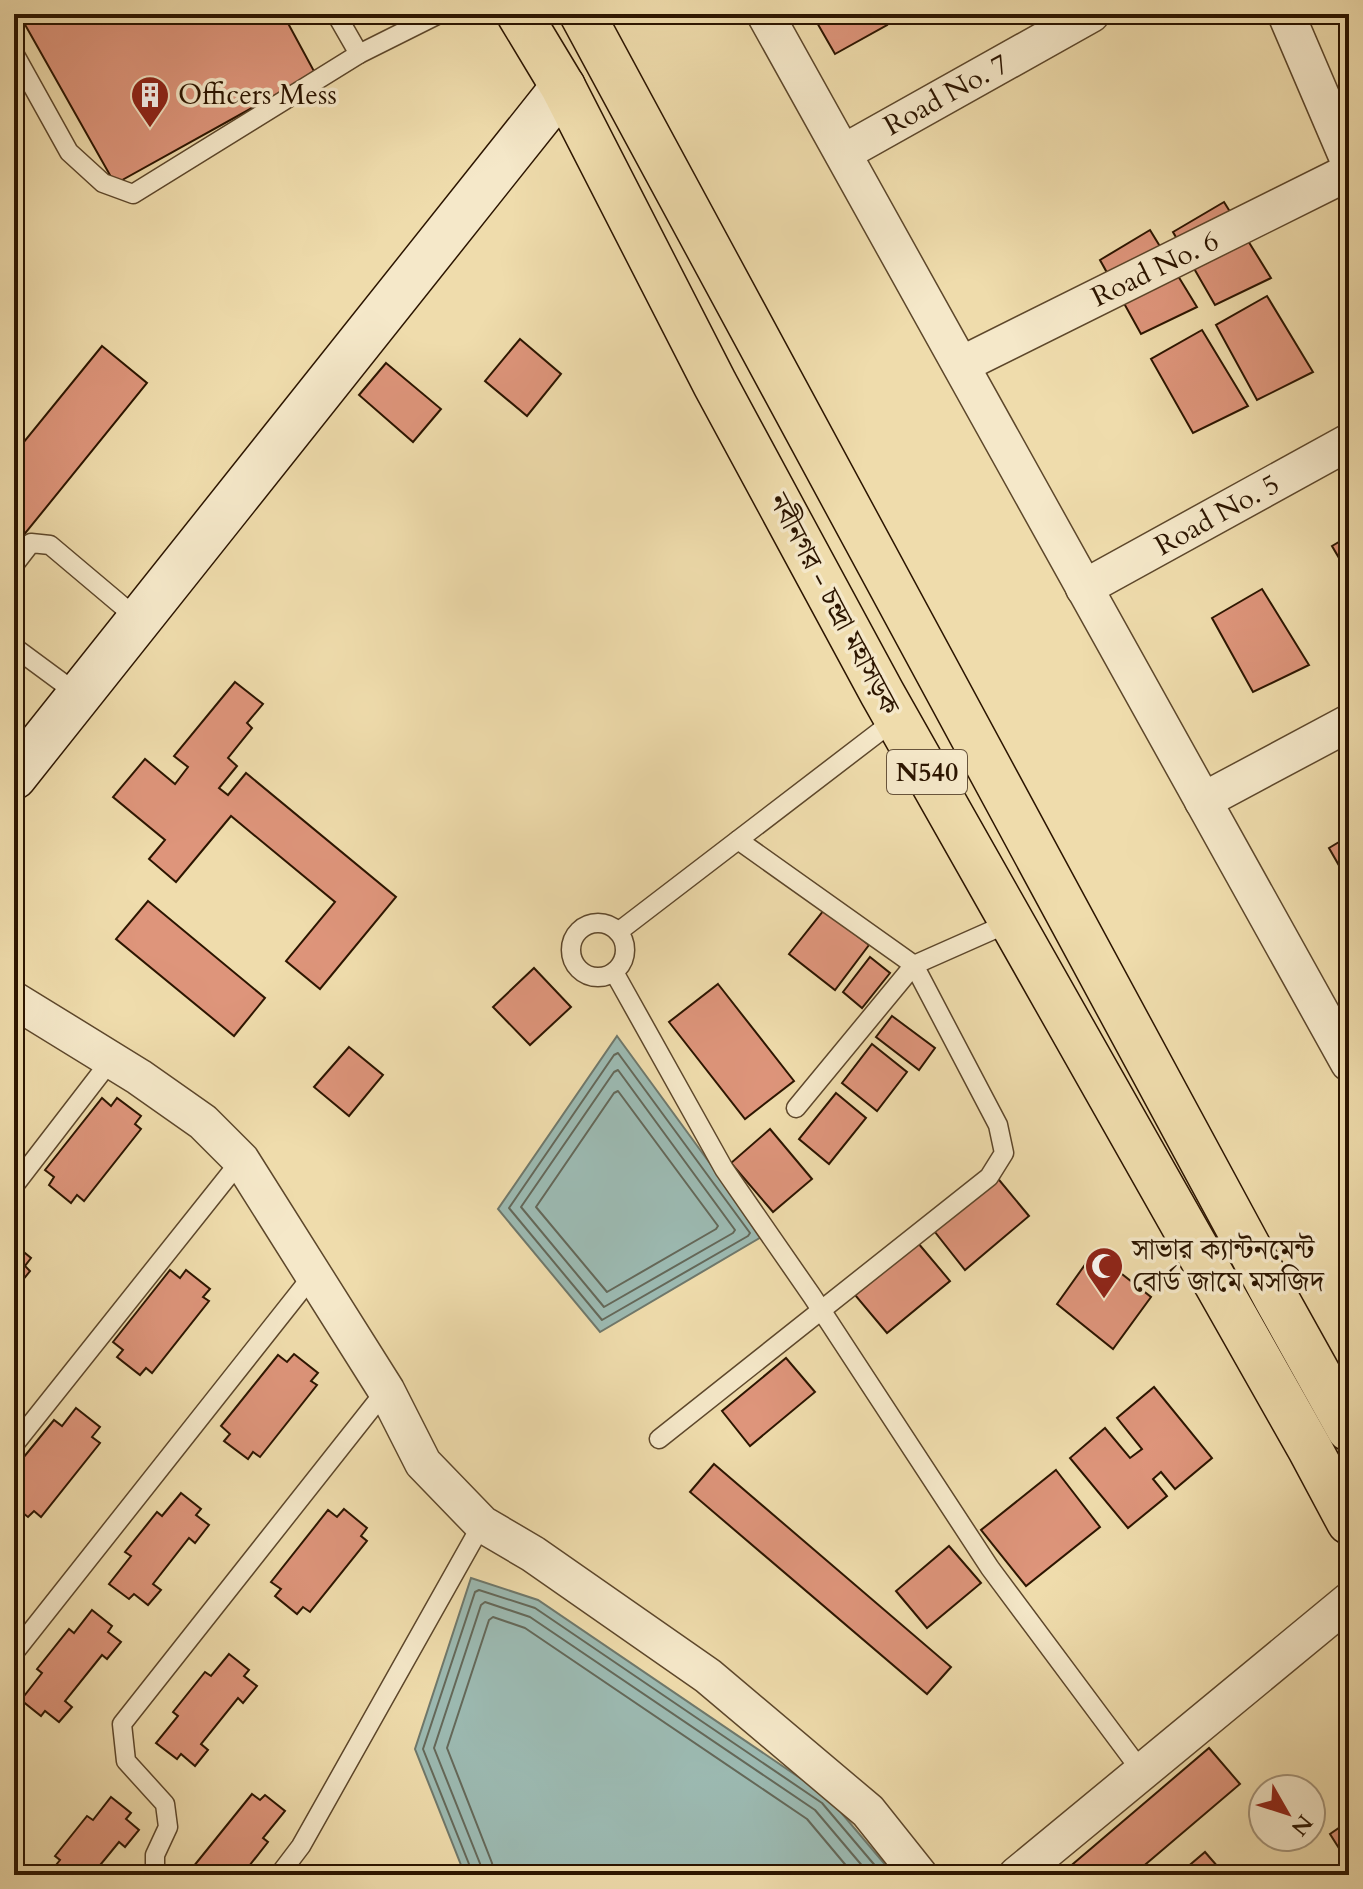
<svg xmlns="http://www.w3.org/2000/svg" width="1363" height="1889" font-family="Cardo,'Noto Serif Bengali',serif">
  <rect width="100%" height="100%" fill="#efdcac"/>
  <filter id="stains"><feTurbulence type="fractalNoise" baseFrequency=".0025" numOctaves="4"/><feColorMatrix values="0 0 0 0 .2 0 0 0 0 .09 0 0 0 0 .02 0 0 0 .5 -.17"/></filter>
  <radialGradient id="worn" r=".72"><stop offset=".6" stop-color="#630" stop-opacity="0"/><stop offset="1" stop-color="#630" stop-opacity=".3"/></radialGradient>
  <g fill="#9cbab2" stroke="#6f786b" stroke-width="2">
    <polygon points="617,1036 763,1236 600,1332 498,1209"/>
    <polygon points="471,1578 538,1600 828,1797 894,1875 465,1875 415,1749"/>
  </g>
  <g fill="none" stroke-linecap="round" stroke-linejoin="round">
    <g stroke="#646859" stroke-width="2">
      <polygon points="618,1053 750,1233 748,1236 602,1320 509,1208 614,1055"/>
      <polygon points="618,1070 735,1230 733,1233 604,1307 521,1207 614,1072"/>
      <polygon points="618,1091 718,1226 716,1229 607,1292 536,1207 614,1093"/>
      <polyline points="472,1875 471,1869 423,1749 475,1592 479,1590 535,1608 822,1803 883,1875"/>
      <polyline points="482,1875 481,1866 434,1748 481,1605 485,1602 530,1617 815,1810 870,1875"/>
      <polyline points="494,1875 492,1863 447,1748 489,1620 493,1617 525,1628 807,1819 854,1875"/>
    </g>
  </g>
  <g fill="#de957b" stroke="#2c1500" stroke-width="2">
    <polygon points="19,14 283,14 315,73 115,184"/>
    <polygon points="812,14 881,14 887,25 835,54"/>
    <polygon points="1224,202 1271,278 1215,305 1173,232"/>
    <polygon points="1150,230 1197,307 1141,334 1100,260"/>
    <polygon points="1267,296 1313,372 1257,400 1216,325"/>
    <polygon points="1202,330 1248,406 1193,433 1151,359"/>
    <polygon points="520,339 561,374 527,416 485,381"/>
    <polygon points="102,346 147,383 14,547 14,454"/>
    <polygon points="386,363 441,409 413,442 359,395"/>
    <polygon points="1349,536 1349,575 1332,546"/>
    <polygon points="1262,589 1309,665 1253,692 1212,618"/>
    <polygon points="235,682 263,704 247,723 252,728 228,758 237,766 219,788 228,795 246,773 396,897 320,989 286,961 335,902 231,816 176,882 149,859 165,840 113,797 145,759 175,784 188,767 174,756"/>
    <polygon points="1349,836 1349,883 1329,848"/>
    <polygon points="148,901 265,998 234,1036 116,939"/>
    <polygon points="824,910 869,945 835,990 789,954"/>
    <polygon points="870,957 890,973 862,1008 843,992"/>
    <polygon points="534,968 571,1007 530,1045 493,1007"/>
    <polygon points="718,984 794,1081 745,1119 669,1022"/>
    <polygon points="892,1016 935,1048 919,1070 876,1037"/>
    <polygon points="872,1044 907,1072 877,1111 842,1083"/>
    <polygon points="349,1047 383,1075 349,1116 314,1087"/>
    <polygon points="836,1093 866,1118 829,1164 799,1139"/>
    <polygon points="102,1098 111,1106 117,1098 141,1116 135,1124 141,1129 84,1201 77,1195 71,1203 49,1185 54,1177 45,1170"/>
    <polygon points="770,1129 812,1179 773,1212 731,1163"/>
    <polygon points="995,1175 1029,1216 965,1270 931,1227"/>
    <polygon points="918,1243 950,1281 887,1333 855,1295"/>
    <polygon points="14,1244 31,1258 25,1266 30,1271 14,1291"/>
    <polygon points="1094,1252 1151,1297 1113,1349 1057,1304"/>
    <polygon points="170,1270 180,1278 186,1270 210,1289 203,1297 209,1301 152,1373 146,1368 140,1375 117,1357 123,1350 113,1342"/>
    <polygon points="294,1354 318,1373 311,1381 317,1385 260,1457 253,1452 248,1459 224,1441 230,1434 221,1426 278,1355 287,1362"/>
    <polygon points="786,1358 815,1392 750,1446 722,1411"/>
    <polygon points="1154,1387 1212,1458 1175,1489 1161,1472 1153,1479 1167,1496 1128,1528 1070,1458 1105,1428 1130,1458 1142,1449 1117,1418"/>
    <polygon points="76,1408 100,1427 92,1437 100,1443 41,1517 34,1511 28,1517 14,1506 14,1469 54,1420 62,1426"/>
    <polygon points="714,1464 951,1667 927,1694 690,1492"/>
    <polygon points="1056,1470 1100,1527 1026,1586 981,1530"/>
    <polygon points="181,1493 201,1509 196,1515 209,1525 195,1543 189,1538 153,1584 161,1590 148,1605 134,1594 129,1599 109,1584 131,1556 125,1552 157,1512 162,1516"/>
    <polygon points="344,1509 367,1528 361,1536 367,1541 310,1612 303,1607 297,1614 275,1596 281,1589 271,1582 328,1510 337,1517"/>
    <polygon points="949,1546 981,1583 927,1628 896,1591"/>
    <polygon points="92,1610 112,1626 108,1632 121,1642 107,1659 102,1655 65,1701 72,1707 59,1722 45,1711 41,1716 21,1700 42,1673 37,1669 69,1629 74,1633"/>
    <polygon points="229,1654 249,1670 244,1676 257,1686 243,1703 238,1698 201,1744 208,1750 195,1766 181,1754 177,1759 156,1743 178,1716 173,1712 205,1672 211,1676"/>
    <polygon points="1209,1748 1240,1784 1133,1875 1060,1875"/>
    <polygon points="252,1794 260,1800 265,1795 285,1811 263,1838 268,1842 242,1875 192,1875 189,1872"/>
    <polygon points="111,1797 131,1813 126,1819 139,1830 125,1847 119,1842 92,1875 48,1875 60,1860 55,1856 87,1816 93,1820"/>
    <polygon points="1349,1821 1349,1859 1347,1861 1330,1834"/>
    <polygon points="1205,1852 1225,1875 1178,1875"/>
  </g>
  <g fill="none" stroke-linecap="round" stroke-linejoin="round">
    <g stroke="#5d472b" stroke-width="21">
      <g id="lane">
        <polyline points="336,14 359,54 439,14"/>
        <polyline points="14,53 69,152 103,183 133,194 359,54"/>
        <polyline points="14,565 31,543 50,545 139,620"/>
        <polyline points="14,647 79,695"/>
        <polyline points="738,840 914,965 796,1108"/>
        <circle cx="598" cy="950" r="27"/>
        <polyline points="618,932 896,719"/>
        <polyline points="614,972 724,1169 812,1296 990,1568 1142,1772"/>
        <polyline points="14,1186 111,1060"/>
        <polyline points="659,1439 989,1177 1004,1153 998,1125 914,965 1011,922"/>
        <polyline points="14,1445 241,1160"/>
        <polyline points="14,1653 313,1275"/>
        <polyline points="155,1875 155,1855 168,1827 165,1804 126,1761 122,1724 386,1390"/>
        <polyline points="279,1875 301,1846 482,1524"/>
      </g>
    </g>
    <g stroke="#5d472b" stroke-width="39">
      <g id="street">
        <polyline points="765,14 1349,1063"/>
        <polyline points="1286,14 1349,161"/>
        <polyline points="843,153 1091,14"/>
        <polyline points="961,365 1349,172"/>
        <polyline points="1084,588 1349,442"/>
        <polyline points="1203,801 1349,723"/>
        <polyline points="14,1000 139,1077 203,1122 241,1160 386,1390 423,1463 482,1524 533,1554 708,1676 868,1811 919,1875"/>
        <polyline points="1017,1875 1349,1601"/>
      </g>
    </g>
    <g stroke="#2c1500" stroke-width="47">
      <polyline id="secondary" points="14,777 563,87"/>
    </g>
    <g stroke="#2c1500" stroke-width="47">
      <g id="highway">
        <polyline points="519,14 563,87 715,384 882,693 1310,1449 1349,1522"/>
        <polyline points="582,14 1276,1298 1349,1429"/>
      </g>
    </g>
    <use href="#lane" stroke="#f5e8c9" stroke-width="18"/>
    <use href="#street" stroke="#f5e8c9" stroke-width="36"/>
    <use href="#secondary" stroke="#f5e8c9" stroke-width="44"/>
    <use href="#highway" stroke="#efdcac" stroke-width="44"/>
  </g>
  <defs>
    <g id="building-pin" transform="scale(2)"><path d="M0 17L-7.5 6A9.5 9.5 0 1 1 7.5 6Z" fill="#8f2418" stroke="#f5e8c9"/><path d="M-4-6H4V6H1V3H-1V6H-4ZM-2.5-4.3h1.7v1.8h-1.7ZM.8-4.3h1.7v1.8H.8ZM-2.5-1h1.7V.8h-1.7ZM.8-1h1.7V.8H.8Z" fill="#fff"/></g>
    <g id="mosque-pin" transform="scale(2)"><path d="M0 17L-7.5 6A9.5 9.5 0 1 1 7.5 6Z" fill="#8f2418" stroke="#f5e8c9"/><path d="M3.5-4.9A6 6 0 1 0 3.5 4.9A5 5 0 1 1 3.5-4.9Z" fill="#fff"/></g>
  </defs>
  <g fill-rule="evenodd">
    <use href="#building-pin" x="150" y="95"/>
    <use href="#mosque-pin" x="1104" y="1266"/>
  </g>
  <g text-anchor="middle" dominant-baseline="central" stroke-width="7" stroke-linejoin="round" paint-order="stroke">
    <rect fill="#f5e8c9" stroke="#68543c" stroke-width="2" x="887" y="750" width="80" height="44" rx="6"/>
    <g font-size="26" font-weight="bold" fill="#2c1500">
      <text x="927" y="772">N540</text>
    </g>
    <g font-size="28" fill="#2c1500" stroke="#f5e8c9" text-anchor="start">
      <text x="178" y="95">Officers Mess</text>
      <text x="1132" y="1250">সাভার ক্যান্টনমেন্ট<tspan x="1132" dy="32">বোর্ড জামে মসজিদ</tspan></text>
    </g>
    <g font-size="28" fill="#2c1500" stroke="#f5e8c9">
      <text transform="translate(946 95) rotate(-29)">Road No. 7</text>
      <text transform="translate(1155 269) rotate(-26)">Road No. 6</text>
      <text transform="translate(1217 515) rotate(-29)">Road No. 5</text>
      <text transform="translate(834 604) rotate(62)">নবীনগর - চন্দ্রা মহাসড়ক</text>
    </g>
  </g>
  <rect width="1363" height="1889" fill="none" stroke="#efdcac" stroke-width="48"/>
  <rect x="16" y="16" width="1331" height="1857" fill="none" stroke="#2c1500" stroke-width="4"/>
  <rect x="24" y="24" width="1315" height="1841" fill="none" stroke="#2c1500" stroke-width="2"/>
  <g transform="translate(1287 1813) rotate(129)"><circle r="38" fill="#f5e8c9" stroke="#a59479" stroke-width="2"/>
  <path d="M0-6L14 30L0 20L-14 30Z" fill="#8f2418"/>
  <text y="-12" font-size="22" font-weight="bold" text-anchor="middle" fill="#2c1500">N</text>
  </g>
  <rect width="100%" height="100%" filter="url(#stains)"/>
  <rect width="100%" height="100%" fill="url(#worn)"/>
</svg>
